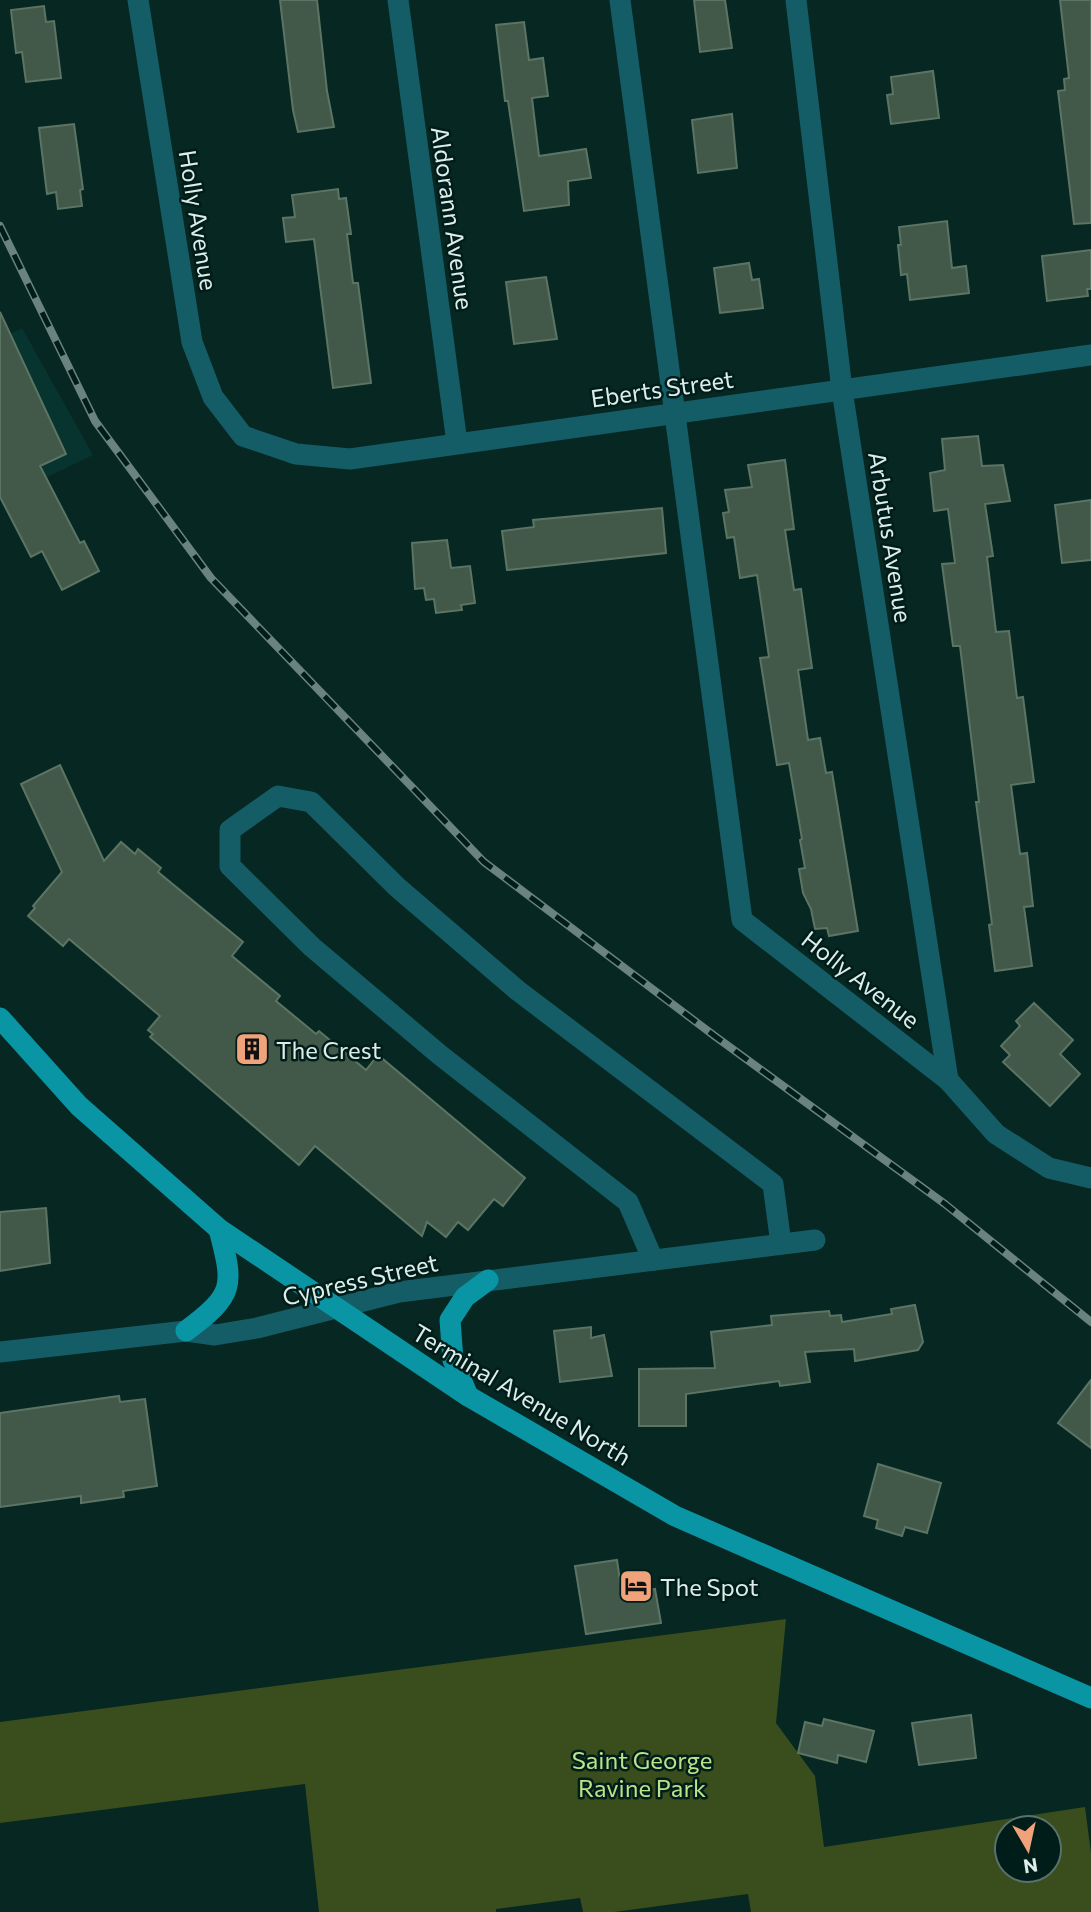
<svg xmlns="http://www.w3.org/2000/svg" width="1091" height="1912" font-family="Commissioner,sans-serif">
  <rect width="100%" height="100%" fill="#072722"/>
  <polygon fill="#07342e" points="22,328 93,455 0,500 0,339"/>
  <path fill="#3a4d1d" fill-rule="evenodd" d="M786 1619 776 1723 815 1776 824 1847 1085 1807 1091 1853V1912H751L748 1894 614 1912H583L580 1898 496 1909V1912H319L305 1784 0 1823V1722ZM1007 1828H1049V1870H1007Z"/>
  <g fill="#425949" stroke="#5c7463" stroke-width="2">
    <polygon points="280,0 317,0 327,91 334,127 298,132 293,110"/>
    <polygon points="694,0 725,0 732,48 700,52"/>
    <polygon points="1060,0 1091,0 1091,223 1074,224 1058,91 1065,90 1064,79 1069,78"/>
    <polygon points="44,6 46,22 54,21 61,78 26,82 22,52 16,53 11,10"/>
    <polygon points="524,22 529,60 543,58 548,96 532,98 539,156 586,149 591,178 568,181 569,205 524,211 508,101 505,101 496,25"/>
    <polygon points="933,71 939,118 891,124 887,95 893,94 891,77"/>
    <polygon points="732,114 737,168 698,173 692,120"/>
    <polygon points="74,124 83,189 80,190 82,206 58,209 56,192 47,194 39,128"/>
    <polygon points="338,189 339,199 346,198 351,234 347,234 353,283 358,283 371,383 333,388 314,239 286,242 283,218 295,217 292,195"/>
    <polygon points="947,221 952,268 966,266 969,293 910,300 907,274 901,275 898,245 901,245 899,227"/>
    <polygon points="1091,250 1091,289 1087,289 1088,296 1047,301 1042,256"/>
    <polygon points="749,263 752,280 759,279 763,308 720,313 714,268"/>
    <polygon points="546,277 557,339 514,344 506,282"/>
    <polygon points="0,312 66,454 40,466 80,543 84,541 99,571 62,590 42,551 31,557 0,497"/>
    <polygon points="978,436 982,466 1003,465 1010,501 985,504 993,556 987,557 996,632 1009,631 1017,698 1023,697 1034,782 1011,785 1020,854 1027,853 1033,906 1024,907 1032,966 995,971 989,925 992,924 976,802 979,802 960,646 953,646 942,564 955,563 948,509 934,511 930,473 945,470 942,439"/>
    <polygon points="785,460 794,529 785,530 794,590 801,589 812,668 798,670 808,740 820,738 826,773 832,772 858,931 829,936 827,928 815,929 811,909 803,893 799,869 805,868 800,840 802,839 789,763 777,765 760,658 769,657 757,575 740,578 734,537 727,538 723,513 729,512 725,490 752,487 748,465"/>
    <polygon points="1091,500 1091,560 1062,563 1055,505"/>
    <polygon points="662,508 666,553 507,570 502,531 534,527 533,520"/>
    <polygon points="447,540 451,568 470,566 475,603 461,605 462,610 436,613 434,599 426,600 424,588 415,589 412,543"/>
    <polygon points="60,765 104,861 121,842 135,854 138,849 161,868 158,872 243,942 232,956 280,996 276,1001 316,1034 319,1031 366,1070 378,1055 525,1178 503,1206 494,1199 468,1230 458,1222 446,1237 427,1222 422,1236 315,1146 299,1165 150,1037 153,1034 148,1030 160,1016 69,939 63,946 28,916 35,908 33,906 62,872 21,784"/>
    <polygon points="1034,1003 1073,1040 1060,1054 1080,1074 1050,1106 1003,1062 1010,1055 1001,1046 1020,1026 1016,1021"/>
    <polygon points="46,1208 50,1263 0,1271 0,1212"/>
    <polygon points="915,1305 923,1342 918,1350 855,1361 854,1349 805,1352 810,1382 780,1386 779,1381 686,1394 686,1426 639,1426 639,1369 715,1368 711,1332 772,1325 771,1316 829,1311 830,1316 841,1315 842,1322 892,1314 891,1309"/>
    <polygon points="591,1327 591,1338 604,1335 612,1376 560,1382 554,1331"/>
    <polygon points="1091,1380 1091,1448 1058,1423"/>
    <polygon points="119,1396 120,1402 145,1399 157,1486 123,1491 124,1497 81,1503 81,1496 0,1507 0,1413"/>
    <polygon points="878,1464 941,1483 927,1533 905,1527 902,1536 876,1528 878,1520 864,1516"/>
    <polygon points="617,1560 622,1595 655,1589 661,1623 586,1634 575,1566"/>
    <polygon points="971,1715 976,1758 919,1765 912,1723"/>
    <polygon points="824,1719 874,1731 866,1762 838,1755 837,1763 798,1753 805,1722 822,1726"/>
  </g>
  <g fill="none" stroke-linecap="round" stroke-linejoin="round">
    <g stroke="#155d66" stroke-width="21">
      <polyline points="138,0 192,342 213,397 243,436 296,454 350,459 1091,355"/>
      <polyline points="398,0 457,443"/>
      <polyline points="620,0 742,920 948,1080 996,1134 1049,1168 1091,1178"/>
      <polyline points="796,0 842,390 948,1080"/>
      <polyline points="653,1260 628,1202 440,1055 312,947 230,866 230,830 278,796 311,802 397,887 517,990 773,1184 781,1244"/>
      <polyline points="0,1352 186,1331 215,1335 257,1328 399,1292 815,1240"/>
    </g>
    <g stroke="#0995a4" stroke-width="21">
      <polyline points="0,1018 79,1106 219,1229 468,1396 675,1516 1091,1698"/>
      <path d="M186 1331C235 1294 234 1287 219 1229"/>
      <polyline points="468,1396 453,1360 450,1320 465,1297 488,1280"/>
    </g>
    <g stroke="#6a837e" stroke-width="8">
      <polyline id="rail" points="0,226 95,421 211,578 484,862 716,1037 945,1204 1091,1322"/>
    </g>
    <use href="#rail" stroke="#001d19" stroke-width="5" stroke-dasharray="16" stroke-linecap="butt"/>
  </g>
  <defs>
    <g id="building-square" transform="scale(1.75)"><rect x="-9" y="-9" width="18" height="18" rx="4" fill="#f0a27a" stroke="#001d19"/><path d="M-4-6H4V6H1V3H-1V6H-4ZM-2.5-4.3h1.7v1.8h-1.7ZM.8-4.3h1.7v1.8H.8ZM-2.5-1h1.7V.8h-1.7ZM.8-1h1.7V.8H.8Z" fill="#111"/></g>
    <g id="hotel-square" transform="scale(1.75)"><rect x="-9" y="-9" width="18" height="18" rx="4" fill="#f0a27a" stroke="#001d19"/><path d="M-6-4.5h1.5V1H6V5H4.5V3h-9V5H-6ZM-4 0a1.8 1.8 0 1 1 3.6 0ZM.5 0V-2.5h3Q6-2.5 6 0Z" fill="#111"/></g>
  </defs>
  <g fill-rule="evenodd">
    <use href="#building-square" x="252" y="1049"/>
    <use href="#hotel-square" x="636" y="1586"/>
  </g>
  <g text-anchor="middle" dominant-baseline="central" stroke-width="5" stroke-linejoin="round" paint-order="stroke">
    <g font-size="24" fill="#ddeeea" stroke="#001d19">
      <text transform="translate(453 218) rotate(82)">Aldorann Avenue</text>
      <text transform="translate(199 220) rotate(81)">Holly Avenue</text>
      <text transform="translate(662 388) rotate(-8)">Eberts Street</text>
      <text transform="translate(891 537) rotate(81)">Arbutus Avenue</text>
      <text transform="translate(861 979) rotate(38)">Holly Avenue</text>
      <text transform="translate(360 1279) rotate(-13)">Cypress Street</text>
      <text transform="translate(522 1394) rotate(31)">Terminal Avenue North</text>
    </g>
    <g font-size="24" fill="#ddeeea" stroke="#001d19" text-anchor="start">
      <text x="276" y="1049">The Crest</text>
      <text x="660" y="1586">The Spot</text>
    </g>
    <g font-size="24" fill="#bde38a" stroke="#001d19">
      <text x="642" y="1759">Saint George<tspan x="642" dy="28">Ravine Park</tspan></text>
    </g>
  </g>
  <g transform="translate(1028 1849) rotate(171)"><circle r="33" fill="#001d19" stroke="#58716d" stroke-width="2"/>
  <path d="M0-5L12 26L0 18L-12 26Z" fill="#f0a27a"/>
  <text y="-10" font-size="19" font-weight="bold" text-anchor="middle" fill="#ddeeea">N</text>
  </g>
</svg>
